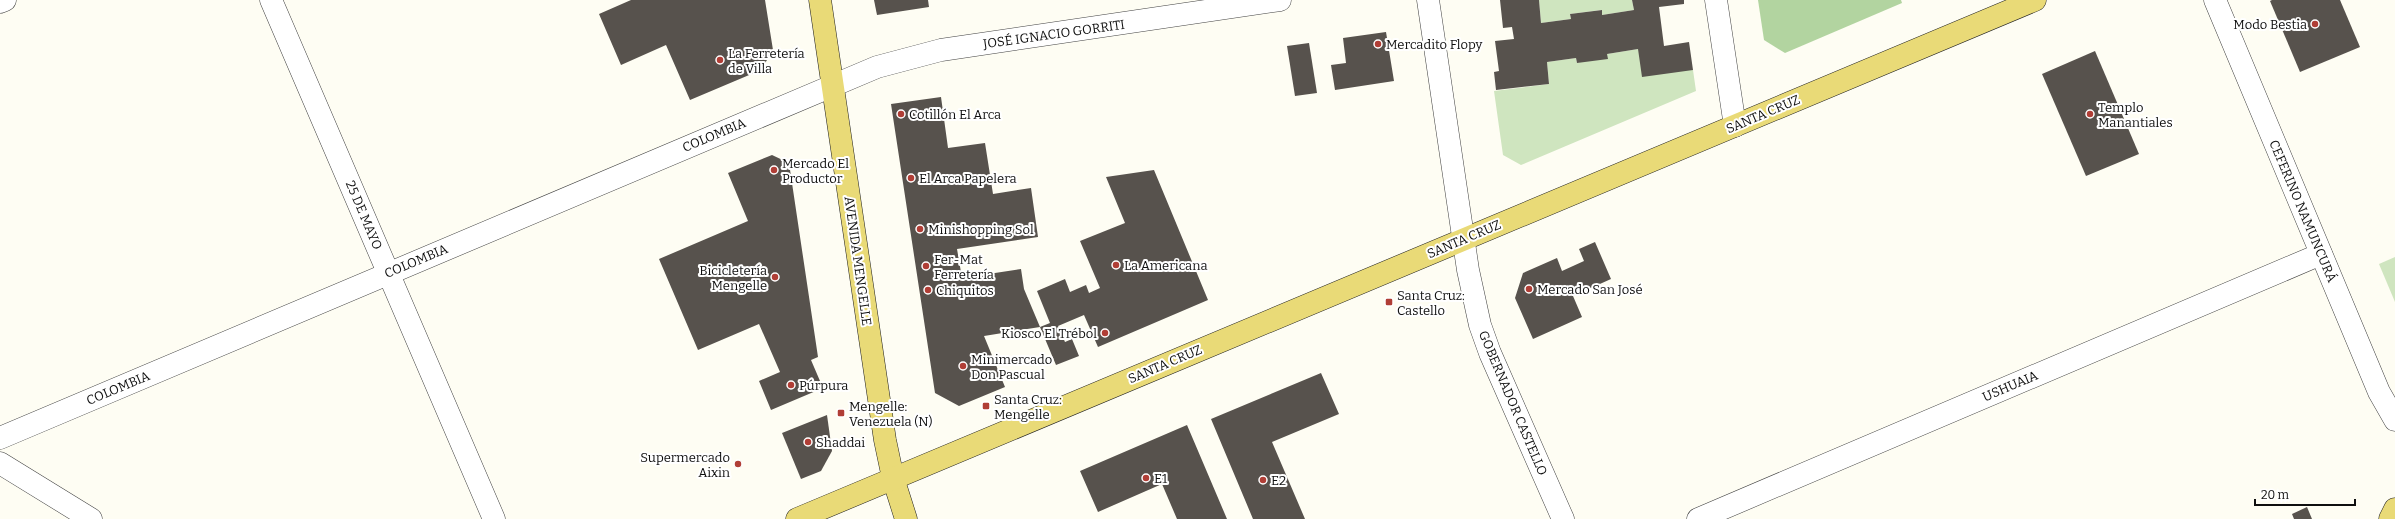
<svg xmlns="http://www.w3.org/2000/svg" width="2395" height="519" font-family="Bitter,serif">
  <rect width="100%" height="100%" fill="#fefdf3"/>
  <g fill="#cfe5bf">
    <polygon points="1539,0 1632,0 1634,10 1602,15 1601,10 1570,14 1571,19 1541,23"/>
    <polygon points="1638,49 1693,70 1696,91 1521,165 1503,155 1494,91 1549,84 1547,62 1576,58 1577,63 1607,54"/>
    <polygon points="2395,257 2395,302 2379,264"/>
  </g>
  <polygon fill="#b2d4a0" points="1758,0 1901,0 1902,3 1785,53 1764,40"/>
  <g fill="#57524d">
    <polygon points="631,0 765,0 773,50 761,70 690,100 666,45 621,65 599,14"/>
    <polygon points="874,0 928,0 929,7 877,15"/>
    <polygon points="1500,0 1539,0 1541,23 1571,19 1570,14 1602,10 1602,15 1634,10 1632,0 1684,0 1684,4 1659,7 1664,46 1689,42 1693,70 1642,77 1638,49 1607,54 1608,59 1577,63 1576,58 1547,62 1549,84 1496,90 1494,72 1499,71 1495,41 1514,39 1512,27 1503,28"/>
    <polygon points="2272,0 2340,0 2360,47 2300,72 2270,1"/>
    <polygon points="1386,32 1394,81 1335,90 1331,65 1346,63 1343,38"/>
    <polygon points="1309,43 1317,93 1295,96 1287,46"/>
    <polygon points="2095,51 2139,154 2086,176 2042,74"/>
    <polygon points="941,97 948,148 985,143 993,194 1031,188 1038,237 957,249 962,278 1021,269 1024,289 1040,327 984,336 1005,387 959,406 935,393 891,104"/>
    <polygon points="772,155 789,163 818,357 811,360 823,388 771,410 759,381 780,372 759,324 698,350 659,259 748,221 728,173"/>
    <polygon points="1154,170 1208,300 1098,347 1084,315 1058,326 1065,342 1072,339 1079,356 1056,365 1040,327 1050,323 1037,291 1065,279 1070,292 1086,285 1089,293 1100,288 1080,241 1125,223 1106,177"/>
    <polygon points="1595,242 1611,279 1573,296 1582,317 1533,339 1515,298 1523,273 1557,258 1562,271 1584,261 1579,249"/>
    <polygon points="1321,373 1339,414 1272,442 1305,519 1253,519 1211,419"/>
    <polygon points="827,415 832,451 821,471 801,479 782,433"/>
    <polygon points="1187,425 1227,519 1177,519 1162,484 1098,512 1080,471"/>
    <polygon points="2307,507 2312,519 2294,519 2292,514"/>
  </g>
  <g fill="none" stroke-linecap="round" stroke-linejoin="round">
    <g stroke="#424242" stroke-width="23">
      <g id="minor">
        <polyline points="271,0 494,519"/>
        <polyline points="1428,0 1468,270 1480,325 1490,353 1563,519"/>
        <polyline points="1716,0 1735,126"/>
        <polyline points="2215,0 2379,392 2395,420"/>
        <polyline points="0,2 5,0"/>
        <polyline points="0,438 877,67 941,50 1280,0"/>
        <polyline points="0,463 91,519"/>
        <polyline points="1698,519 2321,254"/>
      </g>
    </g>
    <g stroke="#202020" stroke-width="23">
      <g id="major">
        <polyline points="820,0 885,440 893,478 906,519"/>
        <polyline points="797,519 2035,0"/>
        <polyline points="2390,519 2395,509"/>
      </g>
    </g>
    <use href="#minor" stroke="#fff" stroke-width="22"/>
    <use href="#major" stroke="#e9da77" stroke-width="22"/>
  </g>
  <g fill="#b03e36" stroke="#fff" stroke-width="1.5">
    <circle cx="2315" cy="24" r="4"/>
    <circle cx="1378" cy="44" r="4"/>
    <circle cx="720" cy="60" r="4"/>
    <circle cx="901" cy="114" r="4"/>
    <circle cx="2090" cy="114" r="4"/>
    <circle cx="774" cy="170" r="4"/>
    <circle cx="911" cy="178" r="4"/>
    <circle cx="920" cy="229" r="4"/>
    <circle cx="1116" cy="265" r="4"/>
    <circle cx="926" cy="266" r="4"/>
    <circle cx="775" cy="277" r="4"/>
    <circle cx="1529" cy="289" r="4"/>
    <circle cx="928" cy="290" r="4"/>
    <rect x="1385" y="298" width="8" height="8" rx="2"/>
    <circle cx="1105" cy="333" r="4"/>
    <circle cx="963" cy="366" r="4"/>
    <circle cx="791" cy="385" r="4"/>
    <rect x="982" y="402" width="8" height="8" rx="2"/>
    <rect x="837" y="409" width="8" height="8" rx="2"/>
    <circle cx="808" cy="442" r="4"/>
    <circle cx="738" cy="464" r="4"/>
    <circle cx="1146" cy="478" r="4"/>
    <circle cx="1263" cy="480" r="4"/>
  </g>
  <g text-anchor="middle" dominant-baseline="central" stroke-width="4" stroke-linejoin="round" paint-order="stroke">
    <g font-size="13" fill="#0f0f0f" stroke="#fff" text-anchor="start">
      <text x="2307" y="24" text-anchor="end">Modo Bestia</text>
      <text x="1386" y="44">Mercadito Flopy</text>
      <text x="728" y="53">La Ferretería<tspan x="728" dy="15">de Villa</tspan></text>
      <text x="2098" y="107">Templo<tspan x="2098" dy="15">Manantiales</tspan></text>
      <text x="909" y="114">Cotillón El Arca</text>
      <text x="782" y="163">Mercado El<tspan x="782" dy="15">Productor</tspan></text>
      <text x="919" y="178">El Arca Papelera</text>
      <text x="928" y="229">Minishopping Sol</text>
      <text x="934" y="259">Fer-Mat<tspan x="934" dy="15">Ferretería</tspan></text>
      <text x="1124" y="265">La Americana</text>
      <text x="767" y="270" text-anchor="end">Bicicletería<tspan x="767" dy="15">Mengelle</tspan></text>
      <text x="1537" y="289">Mercado San José</text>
      <text x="936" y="290">Chiquitos</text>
      <text x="1397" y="295">Santa Cruz:<tspan x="1397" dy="15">Castello</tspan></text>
      <text x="1097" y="333" text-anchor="end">Kiosco El Trébol</text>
      <text x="971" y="359">Minimercado<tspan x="971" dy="15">Don Pascual</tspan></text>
      <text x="799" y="385">Púrpura</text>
      <text x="994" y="399">Santa Cruz:<tspan x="994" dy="15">Mengelle</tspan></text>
      <text x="849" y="406">Mengelle:<tspan x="849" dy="15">Venezuela (N)</tspan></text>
      <text x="816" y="442">Shaddai</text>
      <text x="730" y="457" text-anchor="end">Supermercado<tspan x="730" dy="15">Aixin</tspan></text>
      <text x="1154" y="478">E1</text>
      <text x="1271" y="480">E2</text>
    </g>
    <g font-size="13" fill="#0f0f0f" stroke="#fff">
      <text transform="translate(1054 34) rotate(-8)">JOSÉ IGNACIO GORRITI</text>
      <text transform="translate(1763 114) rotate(-23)">SANTA CRUZ</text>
      <text transform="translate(714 135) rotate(-23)">COLOMBIA</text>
      <text transform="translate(2303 211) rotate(67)">CEFERINO NAMUNCURÁ</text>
      <text transform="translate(364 215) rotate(67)">25 DE MAYO</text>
      <text transform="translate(1464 239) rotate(-23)">SANTA CRUZ</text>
      <text transform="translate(416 261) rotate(-23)">COLOMBIA</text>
      <text transform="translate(858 261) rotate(82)">AVENIDA MENGELLE</text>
      <text transform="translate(1165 364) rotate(-23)">SANTA CRUZ</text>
      <text transform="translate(2010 386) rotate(-23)">USHUAIA</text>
      <text transform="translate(118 388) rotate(-23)">COLOMBIA</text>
      <text transform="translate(1513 403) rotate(67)">GOBERNADOR CASTELLO</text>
    </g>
  </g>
  <path d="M2255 499v6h100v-6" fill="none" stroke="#0f0f0f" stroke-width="2"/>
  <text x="2261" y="499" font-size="12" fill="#0f0f0f" stroke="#ffffff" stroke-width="3" paint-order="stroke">20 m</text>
</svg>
